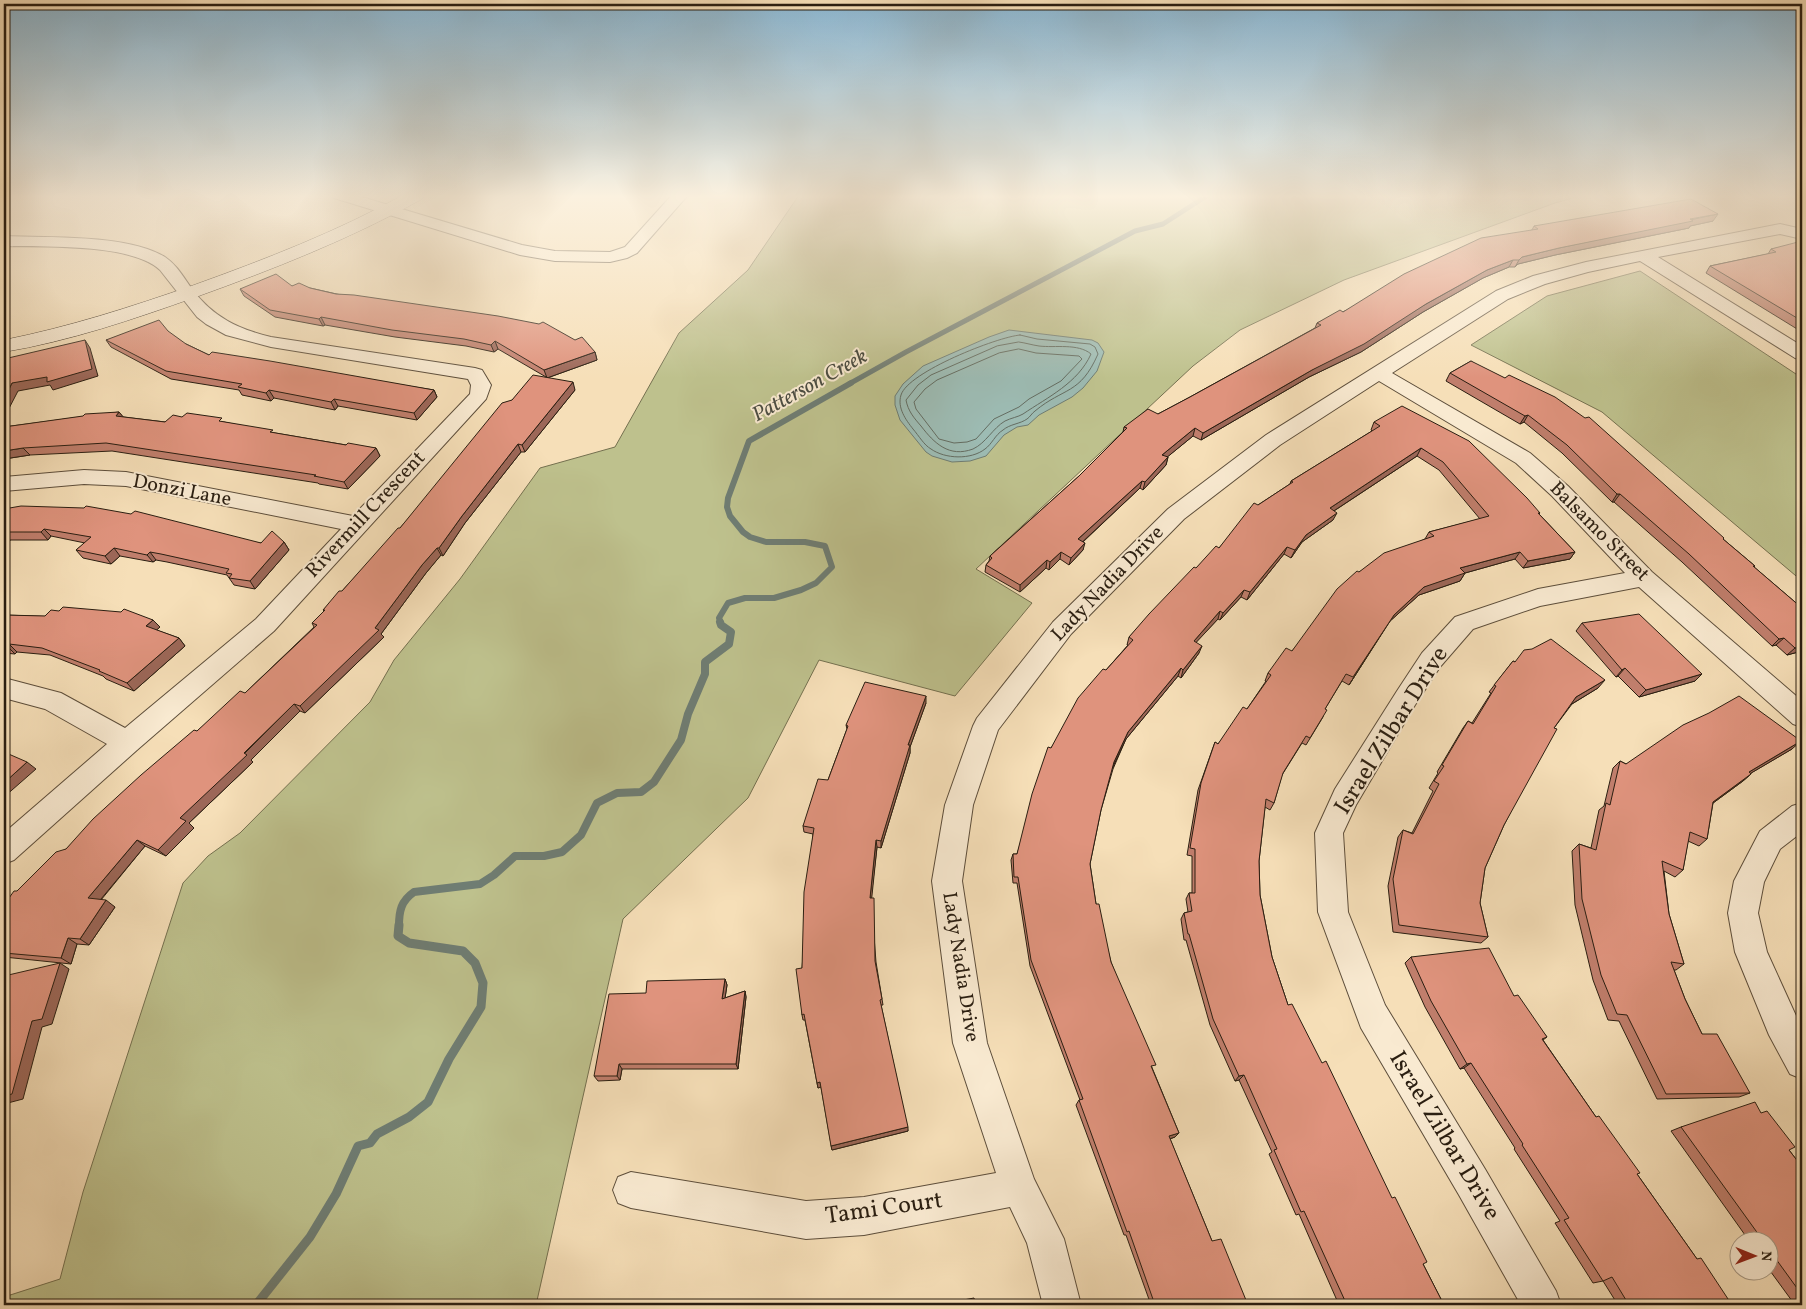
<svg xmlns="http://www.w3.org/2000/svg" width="1806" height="1309" font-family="Vollkorn,serif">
  <rect width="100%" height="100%" fill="#f6dfb8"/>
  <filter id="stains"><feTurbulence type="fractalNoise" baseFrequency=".004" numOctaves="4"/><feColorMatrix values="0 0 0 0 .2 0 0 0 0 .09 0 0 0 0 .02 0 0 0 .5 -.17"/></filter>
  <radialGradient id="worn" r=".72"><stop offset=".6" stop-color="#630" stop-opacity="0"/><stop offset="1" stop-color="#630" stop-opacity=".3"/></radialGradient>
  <g fill="#bec18d" stroke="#74704f">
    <polygon points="799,195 1583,195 1555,203 1344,280 1240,330 1193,366 976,569 1032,603 955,696 819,660 748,798 623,919 536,1305 4,1305 4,1297 60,1279 83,1192 183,883 208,856 240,833 370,702 394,660 460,579 540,468 615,447 679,333 748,270"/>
    <polygon points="1640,271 1802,378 1802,581 1602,412 1471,345 1547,296"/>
  </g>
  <polygon fill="#9dbcb4" stroke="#6f7d73" points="1009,330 1092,340 1098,343 1104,352 1097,371 1083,388 1072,397 1039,415 1028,425 1017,427 1004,435 986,456 970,461 952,462 932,456 926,452 900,420 895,405 895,396 903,384 923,366 989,337"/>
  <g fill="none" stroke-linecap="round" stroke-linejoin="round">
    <g stroke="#646d62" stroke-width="1">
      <path d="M1020 335 1037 339 1090 344 1095 347 1098 354C1080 395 1064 387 1035 411 1032 413 1030 417 1027 419 1020 424 1010 424 1003 430 995 435 992 444 985 449 971 460 945 459 931 449 924 445 919 436 913 429 906 420 897 408 901 395 908 372 997 337 1020 335Z"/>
      <path d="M1019 342C1026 343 1032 345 1039 346 1055 348 1078 343 1091 354 1078 383 1048 397 1023 414 1018 417 1011 418 1005 421 993 428 986 443 973 449 949 458 934 443 921 426 914 418 908 411 906 400L918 385 931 375 997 346Z"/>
      <polygon points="1019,349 1036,353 1079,356 1082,359 1061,381 1029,399 1019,407 994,419 976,439 967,442 954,443 939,439 916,409 914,402 925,389 937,380 999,353"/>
    </g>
    <polyline stroke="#6f7d73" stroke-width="5" points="849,384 906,352 1135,231 1163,224 1208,195"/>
    <polyline stroke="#6f7d73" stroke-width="6" points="721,623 719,618 728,603 745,598 774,598 801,590 816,583 832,567 825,546 805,542 766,542 750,537 743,532 730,516 727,507 728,498 749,441 851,383"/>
    <path stroke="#6f7d73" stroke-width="8" d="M399 926C399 911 401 901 414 892L480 884 494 875 515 856H544L562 852 581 835 597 803 617 793 641 792 654 782 681 740 688 714 705 674V662L729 644 731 632 721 625 720 622"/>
    <polyline stroke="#6f7d73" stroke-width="9" points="256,1305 310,1237 336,1194 358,1146 370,1143 377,1134 409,1117 428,1102 449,1059 481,1007 483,983 475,963 463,951 409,943 398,936 399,925"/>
    <g stroke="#5d4e3b" stroke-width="2">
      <g id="street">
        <polygon points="331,195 355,195 522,245 555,251 610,252 625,247 672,195 688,195 637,253 627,258 610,262 555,261 520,255 334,198"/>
        <polygon points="1780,224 1802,229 1802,239 1780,234 1658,257 1802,346 1802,360 1795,358 1640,261 1588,272 1545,284 1508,299 1392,373 1530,453 1568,486 1652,572 1802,701 1802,727 1793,724 1639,587 1540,606 1473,629 1440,667 1415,705 1356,805 1343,833 1348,912 1385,1005 1485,1169 1556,1291 1561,1305 1521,1305 1459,1195 1361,1028 1318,912 1315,833 1335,789 1397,691 1422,653 1455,617 1538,589 1625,573 1552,496 1516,463 1379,381 1280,445 1184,519 1071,634 998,730 973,805 962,881 987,1043 1034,1179 1064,1239 1081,1305 1043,1305 1027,1243 1010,1207 864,1235 806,1239 631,1208 618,1203 613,1190 618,1177 631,1172 806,1201 864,1197 996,1173 953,1043 932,881 945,805 973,726 977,718 1053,622 1168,509 1266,435 1496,291 1533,276 1586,262"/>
        <path d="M4 236C48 238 128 234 165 257 177 265 184 278 192 289 213 317 238 329 271 337L475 368 482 370 491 385 486 399 274 631 137 750 14 860 4 864V833L107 744 45 709 4 698V678L61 693 125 728 256 619 341 529 126 486 84 484 4 491V477L84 470 126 472 353 516 470 394 471 385 468 379 271 347 226 335 206 324 197 317 160 270C131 243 43 247 4 246Z"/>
        <polygon points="1802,803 1802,832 1780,849 1764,882 1758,913 1767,952 1802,1029 1802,1079 1790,1074 1769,1035 1735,952 1728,913 1734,881 1760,831 1792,806"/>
      </g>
    </g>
    <g stroke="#2a1e11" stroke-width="1">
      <path id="secondary" d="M403 195H424L422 199C350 239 274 269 196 297 134 319 70 341 4 352V340C69 327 131 307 194 285 266 259 336 232 403 195Z"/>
    </g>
    <use href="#street" fill="#f9ead1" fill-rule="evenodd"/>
    <use href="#secondary" fill="#f9ead1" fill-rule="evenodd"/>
  </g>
  <g fill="#c07e6c" stroke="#2a1e11">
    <polygon points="1713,221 1690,226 1689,228 1555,255 1518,264 1515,267 1509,267 1483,278 1423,312 1361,352 1309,377 1201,440 1193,436 1167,457 1168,457 1166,465 1143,490 1140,488 1083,542 1083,550 1069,565 1060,559 1049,570 1046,568 1020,592 985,572 986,565 989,561 990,556 1079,476 1123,432 1124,427 1158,414 1190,397 1315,328 1317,323 1532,230 1534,226"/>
    <polygon points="1802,244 1802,332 1706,273 1710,266 1768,254 1771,249"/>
    <polygon points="292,286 310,288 595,352 597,360 547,378 575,390 525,452 521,452 465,523 443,556 441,555 426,573 381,634 384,637 305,713 300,711 251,760 253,762 189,823 194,828 166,856 145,846 101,900 115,907 89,945 77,944 71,964 4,957 4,905 17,891 66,849 197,731 245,693 314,627 312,623 324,611 323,610 342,591 400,528 512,400 546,377 498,349 494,352 466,346 395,337 325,325 323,326 275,317 244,296 240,289"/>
    <polygon points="106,340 186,344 209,355 434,390 437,397 417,420 338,406 335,410 274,398 271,401 242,395 239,390 171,379 111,347"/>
    <polygon points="1471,361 1723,539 1755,566 1754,567 1802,608 1802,651 1787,655 1776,645 1772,646 1682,562 1614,502 1612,502 1562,453 1524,422 1520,424 1446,381 1450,373"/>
    <polygon points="119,412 123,417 165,422 224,422 275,433 346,445 376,448 380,456 348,489 319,484 318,483 112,451 30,455 4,459 4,427"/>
    <polygon points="1374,422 1540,513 1539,514 1575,552 1570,559 1523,568 1515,559 1465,573 1460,581 1419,595 1389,622 1349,685 1342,681 1325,709 1323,717 1306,745 1302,743 1282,775 1274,803 1270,810 1265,807 1259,861 1260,895 1272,957 1288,1005 1423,1264 1444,1305 1338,1305 1339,1305 1299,1214 1296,1215 1269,1154 1272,1152 1239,1080 1235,1081 1210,1025 1186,940 1184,940 1181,919 1184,913 1188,912 1186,899 1189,893 1192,893 1192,856 1187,855 1198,790 1215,742 1218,744 1247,709 1266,681 1265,681 1268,673 1292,651 1359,572 1425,539 1429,532 1480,519 1439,470 1417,456 1334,511 1333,520 1302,542 1291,558 1284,554 1247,600 1241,597 1220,620 1218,619 1196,642 1199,653 1181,678 1178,676 1126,739 1113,769 1101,810 1090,864 1096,904 1111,962 1153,1070 1179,1133 1175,1137 1170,1139 1212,1241 1248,1305 1151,1305 1126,1235 1124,1235 1076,1105 1079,1100 1080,1100 1030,966 1017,883 1013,883 1011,860 1013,854 1017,854 1051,748 1106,670 1128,645 1127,645 1129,637 1196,568 1219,548 1258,505 1290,484 1291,481 1372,431 1371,430"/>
    <polygon points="4,509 261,543 284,542 289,550 255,589 234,585 227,575 167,562 156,560 153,562 120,556 111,564 83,558 76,550 85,543 51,536 48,540 10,540 8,544 4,545"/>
    <polygon points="4,615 153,620 160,627 156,630 179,638 185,646 134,691 106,679 103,676 50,655 17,652 15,654 4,653"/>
    <polygon points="1582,623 1695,681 1639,697 1618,676 1616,677 1576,631"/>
    <polygon points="1513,661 1598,688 1572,704 1554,728 1504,825 1485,868 1480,903 1488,937 1481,943 1393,932 1388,886 1398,837 1403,830 1412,833 1433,791 1429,788 1438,773 1437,772 1463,728 1468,721 1472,723 1491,693 1489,692"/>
    <polygon points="1802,661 1802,669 1798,665"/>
    <polygon points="926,703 910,747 910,753 881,848 877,847 871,898 876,962 882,999 883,1005 881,1005 908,1131 832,1150 821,1087 818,1088 805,1020 803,1020 802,1015 802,968 813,834 804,832 803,826 828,780 847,729 846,725"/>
    <polygon points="1792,749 1751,773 1751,774 1743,781 1713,803 1707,839 1699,846 1688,841 1683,870 1675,877 1664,871 1669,914 1684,964 1676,970 1674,970 1685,999 1702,1034 1750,1093 1739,1097 1657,1099 1619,1021 1608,1020 1593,980 1575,905 1572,851 1579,844 1591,848 1599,810 1604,806 1613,768 1620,761 1626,764"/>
    <polygon points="1411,957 1514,996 1547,1037 1543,1040 1596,1117 1637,1174 1697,1259 1732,1305 1618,1305 1603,1281 1593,1283 1555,1223 1560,1221 1514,1149 1515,1148 1464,1068 1460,1069 1425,1007 1405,963"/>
    <polygon points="725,979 727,985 725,998 745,991 746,997 738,1069 622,1069 620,1080 598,1081 594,1076"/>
    <polygon points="1761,1113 1802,1167 1802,1305 1795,1305 1768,1268 1768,1242 1750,1242 1671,1131 1681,1127"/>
  </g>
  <g fill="#9c6758" stroke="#2a1e11">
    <polygon points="1718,214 1713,221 1690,226 1689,228 1555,255 1518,264 1515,267 1519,260 1522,257 1559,248"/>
    <polygon points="1513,260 1509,267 1483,278 1423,312 1361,352 1309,377 1201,440 1203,433 1426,304 1487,270"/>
    <polygon points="321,317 325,325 323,326 319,319"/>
    <polygon points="85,340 90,348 98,376 53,390 50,385 18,391 4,418 4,399 12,383"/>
    <polygon points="495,341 498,349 494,352 491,345"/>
    <polygon points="595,352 597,360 547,378 544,370"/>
    <polygon points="573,382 575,390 525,452 522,445"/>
    <polygon points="269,390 274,398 271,401 266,393"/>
    <polygon points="434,390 437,397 417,420 414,413"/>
    <polygon points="334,399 338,406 335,410 331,402"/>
    <polygon points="119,412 125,419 116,416"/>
    <polygon points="1528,415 1524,422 1520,424 1525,416"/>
    <polygon points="1195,428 1193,436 1160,463 1162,455"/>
    <polygon points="518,444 521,452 465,523 443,556 439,548 462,516"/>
    <polygon points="23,448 30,455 4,459 4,451"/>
    <polygon points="376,448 380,456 348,489 344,482"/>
    <polygon points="1421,448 1417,456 1326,516 1330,508"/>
    <polygon points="1168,457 1166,465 1143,490 1145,482"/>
    <polygon points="1142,481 1140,488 1077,547 1078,539"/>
    <polygon points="1617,494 1620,494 1614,502 1612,502"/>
    <polygon points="1337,513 1333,520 1302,542 1291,558 1295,550 1306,535"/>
    <polygon points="44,529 51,536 48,540 41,532"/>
    <polygon points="4,533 10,540 8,544 4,545"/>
    <polygon points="284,542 289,550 255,589 250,581"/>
    <polygon points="1085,543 1083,550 1069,565 1071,558"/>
    <polygon points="1287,547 1284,554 1247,600 1250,592"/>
    <polygon points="114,548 120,556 111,564 105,556"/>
    <polygon points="437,548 441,555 426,573 381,634 384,637 305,713 300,706 375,628 422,565"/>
    <polygon points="150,552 156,560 153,562 147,555"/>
    <polygon points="1061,552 1060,559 1049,570 1050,562"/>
    <polygon points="1520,552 1515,559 1465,573 1460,581 1419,595 1389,622 1349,685 1394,615 1424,587 1460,568"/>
    <polygon points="1575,552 1570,559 1523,568 1528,561"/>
    <polygon points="1047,560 1046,568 1020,592 1020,585"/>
    <polygon points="1244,590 1241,597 1220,620 1223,613"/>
    <polygon points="1220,611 1218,619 1191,648 1194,641"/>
    <polygon points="153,620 160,627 152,634 146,626"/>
    <polygon points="179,638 185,646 134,691 127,683"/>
    <polygon points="1784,638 1776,645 1772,646 1779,639"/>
    <polygon points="9,644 17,652 15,654 7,646"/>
    <polygon points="1202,646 1199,653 1181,678 1183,670"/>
    <polygon points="1802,646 1802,651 1787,655 1795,648"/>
    <polygon points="1181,668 1178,676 1126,739 1112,769 1114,762 1128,732"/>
    <polygon points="1625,668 1618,676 1616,677 1622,670"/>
    <polygon points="1702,674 1695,681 1639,697 1646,690"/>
    <polygon points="1605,680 1598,688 1570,705 1576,697"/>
    <polygon points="926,696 926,703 910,747 910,753 881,848 881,841 908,745"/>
    <polygon points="294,704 300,711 251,760 253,762 189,823 194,828 166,856 158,850 180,818"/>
    <polygon points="1801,741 1792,749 1741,779 1749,772"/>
    <polygon points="27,762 36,769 4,797 4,783"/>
    <polygon points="1751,774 1743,781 1705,809 1713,802"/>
    <polygon points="137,840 145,846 96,905 88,898"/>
    <polygon points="876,840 877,847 871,905 870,898"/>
    <polygon points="106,900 115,907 89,945 80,939"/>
    <polygon points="68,938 77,944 71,964 61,958"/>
    <polygon points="60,963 69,969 52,1024 42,1027 23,1099 4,1104 4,1096 32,1021"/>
    <polygon points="725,979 727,985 724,1005 722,999"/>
    <polygon points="745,991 746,997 738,1069 736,1064"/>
    <polygon points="1471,1063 1464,1068 1460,1069 1467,1064"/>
    <polygon points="619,1064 622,1069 620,1080 617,1076"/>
    <polygon points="1244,1075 1239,1080 1235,1081 1239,1076"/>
    <polygon points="820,1082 821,1087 818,1088 817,1083"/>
    <polygon points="908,1127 908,1131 832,1150 831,1146"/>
    <polygon points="1179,1133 1175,1137 1166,1140 1169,1136"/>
  </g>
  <g fill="#df937d" stroke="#2a1e11">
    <polygon points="1691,199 1718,214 1690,219 1693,221 1559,248 1522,257 1519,260 1513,260 1487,270 1426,304 1364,344 1312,370 1203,433 1195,428 1162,455 1168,457 1145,482 1142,481 1078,539 1085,543 1071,558 1061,552 1050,562 1047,560 1020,585 986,565 992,558 990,556 1079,476 1127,428 1124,427 1148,409 1158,414 1190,397 1321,325 1317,323 1340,310 1343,312 1404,274 1481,238 1538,229 1534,226"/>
    <polygon points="1798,242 1802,244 1802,321 1710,266 1776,252 1771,249"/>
    <polygon points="276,274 292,286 299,283 310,288 336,294 354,295 498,316 539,324 543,322 575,340 582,337 595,352 544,370 495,341 491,345 464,339 392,330 321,317 319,319 270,310 240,289"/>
    <polygon points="159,320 168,331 186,344 209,355 212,352 270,361 434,390 414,413 334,399 331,402 269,390 266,393 238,387 242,384 166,371 106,340"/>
    <polygon points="85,340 92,369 47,382 47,377 12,383 4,399 4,359"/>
    <polygon points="1471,361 1505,378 1509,375 1555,397 1585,418 1589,417 1724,538 1723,539 1755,566 1753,566 1802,608 1802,646 1795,648 1784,638 1779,639 1689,554 1620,494 1617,494 1567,445 1528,415 1525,416 1450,373"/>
    <polygon points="533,375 573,382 522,445 518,444 462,516 439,548 437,548 422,565 375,628 379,630 300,706 294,704 244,753 247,755 180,818 186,821 158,850 137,840 88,898 106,900 80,939 68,938 61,958 4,953 4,905 14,891 17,891 56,852 66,849 93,819 141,775 194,730 197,731 240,691 245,693 317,625 312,623 325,610 323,610 339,591 342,591 398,528 400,528 502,403 512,400"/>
    <polygon points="1402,406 1469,441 1527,498 1540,513 1538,513 1575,552 1528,561 1520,552 1460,568 1465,573 1424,587 1394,615 1353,677 1346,674 1325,709 1327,710 1310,738 1306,736 1283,773 1274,803 1266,799 1259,861 1260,895 1272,957 1288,1005 1292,1004 1322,1063 1326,1061 1392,1198 1395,1197 1427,1262 1423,1264 1444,1305 1342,1305 1341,1304 1346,1303 1304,1211 1301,1212 1274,1150 1277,1149 1244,1075 1239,1076 1213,1019 1189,934 1188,934 1184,913 1192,911 1189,893 1195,893 1195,849 1190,848 1201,783 1215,742 1218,744 1243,707 1247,709 1271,675 1268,673 1286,648 1292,651 1337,589 1357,571 1359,572 1384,553 1434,536 1429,532 1489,516 1443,462 1421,448 1330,508 1337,513 1306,535 1295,550 1287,547 1250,592 1244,590 1223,613 1220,611 1194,641 1202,646 1183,670 1181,668 1128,732 1114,762 1101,810 1090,864 1096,904 1099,904 1111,962 1156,1065 1151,1066 1179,1133 1169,1136 1212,1241 1221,1239 1248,1305 1155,1305 1129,1231 1127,1232 1079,1100 1083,1099 1031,960 1018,877 1014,877 1013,854 1017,854 1032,794 1048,747 1051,748 1078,698 1103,669 1106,670 1133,640 1129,637 1149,614 1194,567 1196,568 1216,546 1219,548 1254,503 1258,505 1293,482 1291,481 1380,426 1374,422"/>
    <polygon points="119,412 116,416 165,422 173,415 182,417 187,413 222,418 219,421 273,430 270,432 346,445 348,443 376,448 344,482 314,476 316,475 106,443 23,448 4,451 4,427 83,416 85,414"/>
    <polygon points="21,506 84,508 86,506 131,514 135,511 261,543 272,531 284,542 250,581 229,578 232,574 226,573 229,569 161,554 150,552 147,555 114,548 105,556 76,550 91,537 44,529 41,532 4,532 4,509"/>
    <polygon points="63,607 121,612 124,609 153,620 146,626 179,638 127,683 99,671 100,670 42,648 9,644 7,646 4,646 4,615 45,616 51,610 59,611"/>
    <polygon points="1639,614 1702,674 1646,690 1625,668 1622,670 1582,623"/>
    <polygon points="1551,639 1605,680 1576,697 1554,728 1557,729 1504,825 1485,868 1480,903 1488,937 1399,925 1393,879 1403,830 1413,834 1439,784 1434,781 1444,766 1442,765 1468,721 1473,724 1496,686 1494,685 1513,661 1515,662 1524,650 1532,649"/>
    <polygon points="865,682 926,696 908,745 910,745 881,841 876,840 870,898 874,898 875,961 882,999 880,1000 908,1127 831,1146 820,1082 817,1083 804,1014 802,1015 796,969 802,968 804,892 814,828 803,826 818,779 828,780 848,726 846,725"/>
    <polygon points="1739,696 1801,741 1749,772 1751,774 1713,802 1707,839 1690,832 1683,870 1662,861 1669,914 1684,964 1671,962 1685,999 1702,1034 1717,1034 1750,1093 1666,1094 1627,1015 1617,1014 1601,975 1582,899 1579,844 1596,850 1606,803 1610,805 1620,761 1626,764 1683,725 1709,713"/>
    <polygon points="4,752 27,762 4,783"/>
    <polygon points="1489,948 1514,996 1518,995 1547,1037 1542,1039 1596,1117 1599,1116 1640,1173 1637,1174 1697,1259 1701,1258 1732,1305 1629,1305 1612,1277 1603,1281 1564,1220 1569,1218 1522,1145 1523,1144 1471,1063 1467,1064 1431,1001 1411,957"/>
    <polygon points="60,963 42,1019 32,1021 12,1094 4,1096 4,976"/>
    <polygon points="725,979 722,999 745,991 736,1064 619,1064 617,1076 594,1076 609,994 646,993 647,981"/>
    <polygon points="1755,1102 1761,1113 1767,1111 1795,1147 1789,1150 1802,1167 1802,1295 1768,1248 1768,1242 1764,1242 1681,1127"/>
    <polygon points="974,1298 976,1305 937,1305"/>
  </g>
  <linearGradient id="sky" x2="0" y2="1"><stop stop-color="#8ab7d3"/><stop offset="0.52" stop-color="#fbf1df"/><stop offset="1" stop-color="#fbf1df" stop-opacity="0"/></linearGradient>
  <rect width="1806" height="378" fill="url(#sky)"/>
  <g text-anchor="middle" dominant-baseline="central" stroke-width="4" stroke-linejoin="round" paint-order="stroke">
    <g font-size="20" fill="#2a1e11" stroke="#f9ead1">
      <text transform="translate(182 491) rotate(11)">Donzi Lane</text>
      <text transform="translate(366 515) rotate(-47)">Rivermill Crescent</text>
      <text transform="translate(1599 532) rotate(45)">Balsamo Street</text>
      <text transform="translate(1108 584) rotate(-46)">Lady Nadia Drive</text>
      <text transform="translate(960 967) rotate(81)">Lady Nadia Drive</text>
    </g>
    <g font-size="21" font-style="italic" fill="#4c4d42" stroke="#f9ead1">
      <text transform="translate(810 386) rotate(-29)">Patterson Creek</text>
    </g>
    <g font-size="24" fill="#2a1e11" stroke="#f9ead1">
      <text transform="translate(1392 731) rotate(-58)">Israel Zilbar Drive</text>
      <text transform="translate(1444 1136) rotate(59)">Israel Zilbar Drive</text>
      <text transform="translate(884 1209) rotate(-8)">Tami Court</text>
    </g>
  </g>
  <rect width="1806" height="1309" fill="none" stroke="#f6dfb8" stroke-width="20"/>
  <rect x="5" y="5" width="1796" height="1299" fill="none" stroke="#2a1e11" stroke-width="2.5"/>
  <rect x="10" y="10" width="1786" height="1289" fill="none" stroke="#2a1e11"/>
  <g transform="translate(1754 1256) rotate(91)"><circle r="24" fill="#f9ead1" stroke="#a69884"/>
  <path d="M0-4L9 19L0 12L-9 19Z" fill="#8f2418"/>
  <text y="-8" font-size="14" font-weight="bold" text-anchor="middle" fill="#2a1e11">N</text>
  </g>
  <rect width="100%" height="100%" filter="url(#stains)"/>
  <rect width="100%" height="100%" fill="url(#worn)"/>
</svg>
